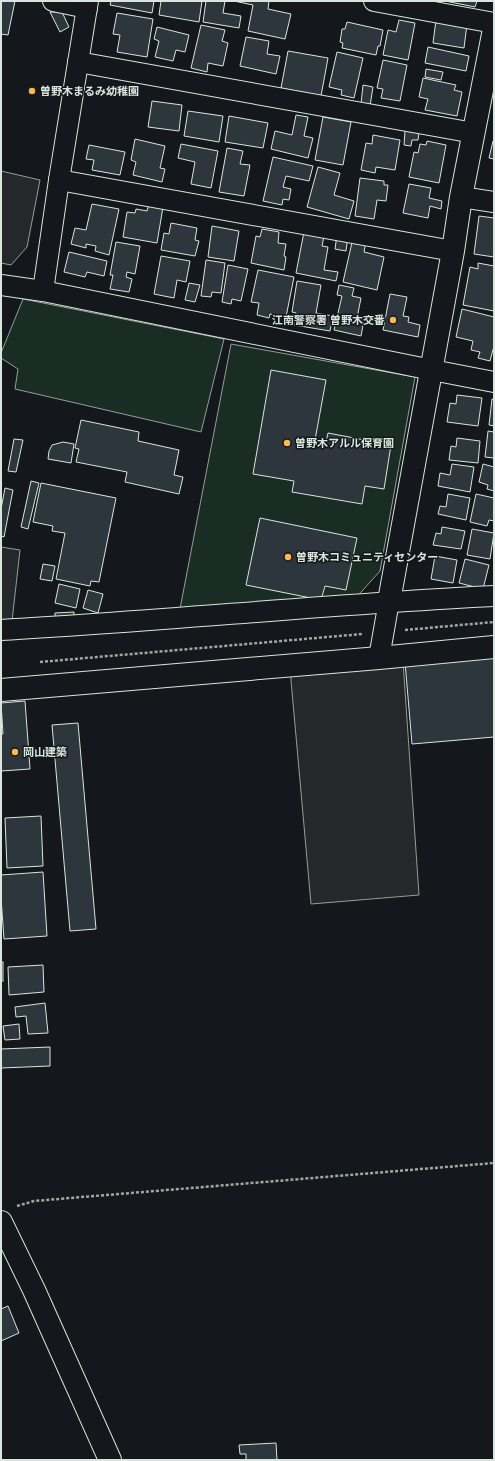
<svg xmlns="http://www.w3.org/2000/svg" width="495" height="1461" font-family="'Libre Baskerville','Noto Sans JP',serif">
  <rect width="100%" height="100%" fill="#14181c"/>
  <g fill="#1a2d24" stroke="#939e99">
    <polygon points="23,299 224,339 201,432 15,389 18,369 1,358 1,353"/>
    <polygon points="231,344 415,377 380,571 354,600 179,614"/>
  </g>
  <g fill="#24282b" stroke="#939e99">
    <polygon points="1,171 40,180 27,247 11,265 1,263"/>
    <polygon points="1,547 20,550 12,621 1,621"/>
    <polygon points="403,661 419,895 311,904 290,669"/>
  </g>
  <g fill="#2c363c" stroke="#d8e6dc">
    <polygon points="1,1 15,1 8,35 1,34"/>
    <polygon points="111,1 154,1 152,13 110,5"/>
    <polygon points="161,1 202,1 199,22 159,15"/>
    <polygon points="206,1 225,1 223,13 241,16 239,28 203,22"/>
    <polygon points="234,1 269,1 268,9 291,14 285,39 248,31 253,5"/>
    <polygon points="445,1 477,1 475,7"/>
    <polygon points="50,12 62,12 69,27 60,32"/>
    <polygon points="117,13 153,19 147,57 117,52 120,35 113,34"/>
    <polygon points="399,20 415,23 408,60 383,55 388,30 396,32"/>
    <polygon points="436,20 467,24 464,48 433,43"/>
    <polygon points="347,22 383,30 380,46 378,46 376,55 342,48 343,43 340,42 342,29 345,29"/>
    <polygon points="201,25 225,30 222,41 228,43 223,66 208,63 207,72 191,68"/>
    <polygon points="157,27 189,35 185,52 176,50 173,61 155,57 159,41 154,39"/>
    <polygon points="246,37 269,41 267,54 280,56 276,74 240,66"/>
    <polygon points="428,47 469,56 466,71 425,63"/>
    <polygon points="288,51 328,58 321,96 281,88"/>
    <polygon points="337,52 363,58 354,98 341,95 342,90 329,87"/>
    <polygon points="383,60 407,65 400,101 381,98 383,89 377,88"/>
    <polygon points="426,69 443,72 441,80 425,77"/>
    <polygon points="423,78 456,85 454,90 462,92 457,116 425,110 428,99 419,97"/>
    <polygon points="363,85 373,87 370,106 361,104"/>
    <polygon points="152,101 182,105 179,131 148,127"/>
    <polygon points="188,111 223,116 219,142 184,136"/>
    <polygon points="296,115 308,117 304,136 313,138 308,158 271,149 275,131 292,135"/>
    <polygon points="229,116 268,123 263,148 225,142"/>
    <polygon points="323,117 351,122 343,165 315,160"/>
    <polygon points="405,131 419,133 418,140 412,140 411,146 404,145"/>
    <polygon points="373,135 400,140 395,170 376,167 375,173 361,170 366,143 372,144"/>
    <polygon points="135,139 165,146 160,168 165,169 162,182 133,175 136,162 131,160"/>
    <polygon points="427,141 446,145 439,183 409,177 414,152 418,153 420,144 426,145"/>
    <polygon points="493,141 494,142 494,159 489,158"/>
    <polygon points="181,144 218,151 211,188 191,184 195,162 178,158"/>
    <polygon points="89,145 125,152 120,175 92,170 94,160 86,159"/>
    <polygon points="227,148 243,151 240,164 250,165 244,196 219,192"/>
    <polygon points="273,157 313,166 309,181 286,176 283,187 291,189 289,200 283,199 282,205 263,201"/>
    <polygon points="318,167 340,173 334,195 354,201 349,219 307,207"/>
    <polygon points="360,178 384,181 384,185 388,185 386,201 377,200 374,219 355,216"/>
    <polygon points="409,184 431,188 429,198 442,201 441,209 430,206 428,218 403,213"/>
    <polygon points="92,204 119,209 109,255 95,251 96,246 86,244 86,248 71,244 75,228 86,230"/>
    <polygon points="149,204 163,207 157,243 123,237 127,212 135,213 136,209 147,211"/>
    <polygon points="479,216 494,218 494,257 474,254"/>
    <polygon points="171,223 197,228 195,240 199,241 195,256 161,250 164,233 169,234"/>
    <polygon points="212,226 239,231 234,261 208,257"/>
    <polygon points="262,229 279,232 278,243 286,244 284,256 286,257 284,270 251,263 256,236 260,237"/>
    <polygon points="304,232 324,236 322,246 328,247 324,270 338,272 336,281 296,273"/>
    <polygon points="337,235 348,236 346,251 335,249"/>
    <polygon points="353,238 366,241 364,252 384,257 377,290 343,282"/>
    <polygon points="116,242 140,246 135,274 127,272 126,277 132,279 129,292 110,289 113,275 110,275"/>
    <polygon points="69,252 107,261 104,276 87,272 85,277 64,272"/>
    <polygon points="161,256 190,261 186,282 177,280 174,298 154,294"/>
    <polygon points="206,260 225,263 221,293 212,292 211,297 201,296"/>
    <polygon points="478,263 494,266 494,311 463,305 470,267 478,269"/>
    <polygon points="228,265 248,269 241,301 232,299 231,304 222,302"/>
    <polygon points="258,270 294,277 286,317 270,314 269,318 257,315 259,303 251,302"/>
    <polygon points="297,281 321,285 316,313 333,316 330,331 294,325 296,313 292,312"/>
    <polygon points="189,283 200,285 195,302 185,300"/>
    <polygon points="339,285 354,288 352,296 361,298 357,318 364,320 361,336 334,330 342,296 337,295"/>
    <polygon points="390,294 407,297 403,316 409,317 408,322 420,325 418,337 383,330"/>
    <polygon points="462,309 494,317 494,346 490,361 478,358 480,352 471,350 473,341 456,337"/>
    <polygon points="271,370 326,380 315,440 326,442 328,433 391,445 384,489 365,486 362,504 292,492 294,481 253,474"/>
    <polygon points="457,395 482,398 478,426 447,422 450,403 456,404"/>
    <polygon points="492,399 494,399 494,426 489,425"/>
    <polygon points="81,420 139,432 138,441 179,450 174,475 183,477 179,494 125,482 127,472 76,462 79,449 75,448"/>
    <polygon points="488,431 494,432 494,458 485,457"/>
    <polygon points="457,438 480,441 478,463 449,460 451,446 456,447"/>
    <polygon points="14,439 23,440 16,472 8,471"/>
    <polygon points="63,442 74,444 71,463 48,459 49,451 52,445"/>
    <polygon points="452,464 474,467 470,492 438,486 440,473 450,475"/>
    <polygon points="483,464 494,467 494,491 487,489 488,485 479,482"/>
    <polygon points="31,481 39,483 28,529 21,527"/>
    <polygon points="41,483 116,498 99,582 91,581 90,586 56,579 65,533 52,531 53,526 33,522"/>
    <polygon points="5,488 13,490 4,537 1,536 1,509"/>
    <polygon points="448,494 470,498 466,520 438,514 440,506 446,507"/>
    <polygon points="476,494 494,498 494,521 489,520 487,526 470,522"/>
    <polygon points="260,518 357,538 346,590 325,586 321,600 246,585"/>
    <polygon points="442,527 465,531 461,549 433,545 436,533 441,534"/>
    <polygon points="472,529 494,533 490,559 467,555"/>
    <polygon points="435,556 457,560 453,583 431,579"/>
    <polygon points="465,559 489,565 483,589 459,583"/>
    <polygon points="43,564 55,566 52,581 40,579"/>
    <polygon points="59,584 80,589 76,608 55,603"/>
    <polygon points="88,590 103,594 98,613 83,608"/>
    <polygon points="74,612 74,624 55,624 55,613"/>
    <polygon points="494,655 494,737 412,744 405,662"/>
    <polygon points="25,701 30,769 1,771 1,734 3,734 1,703"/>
    <polygon points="78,723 96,929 70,931 52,725"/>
    <polygon points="41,816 43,866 7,868 5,818"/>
    <polygon points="43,872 47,936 4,939 1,898 1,875"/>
    <rect x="1" y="962" width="2" height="19"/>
    <polygon points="43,965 44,992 9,995 8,967"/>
    <polygon points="45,1003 48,1033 28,1034 26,1016 16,1017 15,1007"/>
    <polygon points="19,1024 20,1039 5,1040 3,1026"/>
    <polygon points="50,1047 50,1066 1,1068 1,1049"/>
    <polygon points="8,1306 19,1333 1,1341 1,1309"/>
    <polygon points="276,1443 277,1460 246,1460 246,1454 240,1454 239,1445"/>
  </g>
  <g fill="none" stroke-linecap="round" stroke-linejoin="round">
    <g stroke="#d8e6dc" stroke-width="22">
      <g id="minor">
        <polyline points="53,1 87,8"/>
        <polyline points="374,1 494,23"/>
        <polyline points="78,62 474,133"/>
        <polyline points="59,180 453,251"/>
        <polyline points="461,197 494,202"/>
        <polyline points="1,285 43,291 432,370 494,382"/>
        <polyline points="43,291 59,180 88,1"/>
        <path d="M1 630C165 621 329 604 494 596"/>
        <polyline points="379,658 389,601"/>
      </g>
    </g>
    <g stroke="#d8e6dc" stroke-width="24">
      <g id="tertiary">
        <polyline points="389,601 453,251 461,197 494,29"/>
        <polyline points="1,690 379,658 494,647"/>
        <polyline points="1,1222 34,1290 110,1460"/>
      </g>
    </g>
    <g stroke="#9da8a2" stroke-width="2.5" stroke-dasharray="3 2" stroke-linecap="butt">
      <polyline points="405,630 494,622"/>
      <polyline points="40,662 362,634"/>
      <polyline points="17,1206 34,1201 494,1163"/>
    </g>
    <use href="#minor" stroke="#14181c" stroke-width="20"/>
    <use href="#tertiary" stroke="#14181c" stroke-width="22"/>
  </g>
  <g fill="#ffb74d" stroke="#14181c" stroke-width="1.5">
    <circle cx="32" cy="91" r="4"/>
    <circle cx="393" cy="320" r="4"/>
    <circle cx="287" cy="443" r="4"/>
    <circle cx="288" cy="557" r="4"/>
    <circle cx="15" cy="752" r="4"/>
  </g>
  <g text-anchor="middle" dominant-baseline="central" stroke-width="3" stroke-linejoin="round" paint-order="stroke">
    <g font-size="11" font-weight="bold" fill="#d8e6dc" stroke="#14181c" text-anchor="start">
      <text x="40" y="91">曽野木まるみ幼稚園</text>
      <text x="385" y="320" text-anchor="end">江南警察署 曽野木交番</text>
      <text x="295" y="443">曽野木アルル保育園</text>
      <text x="296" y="557">曽野木コミュニティセンター</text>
      <text x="23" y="752">岡山建築</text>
    </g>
  </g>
  <rect width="495" height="1461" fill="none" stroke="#d8e6dc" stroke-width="4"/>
</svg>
